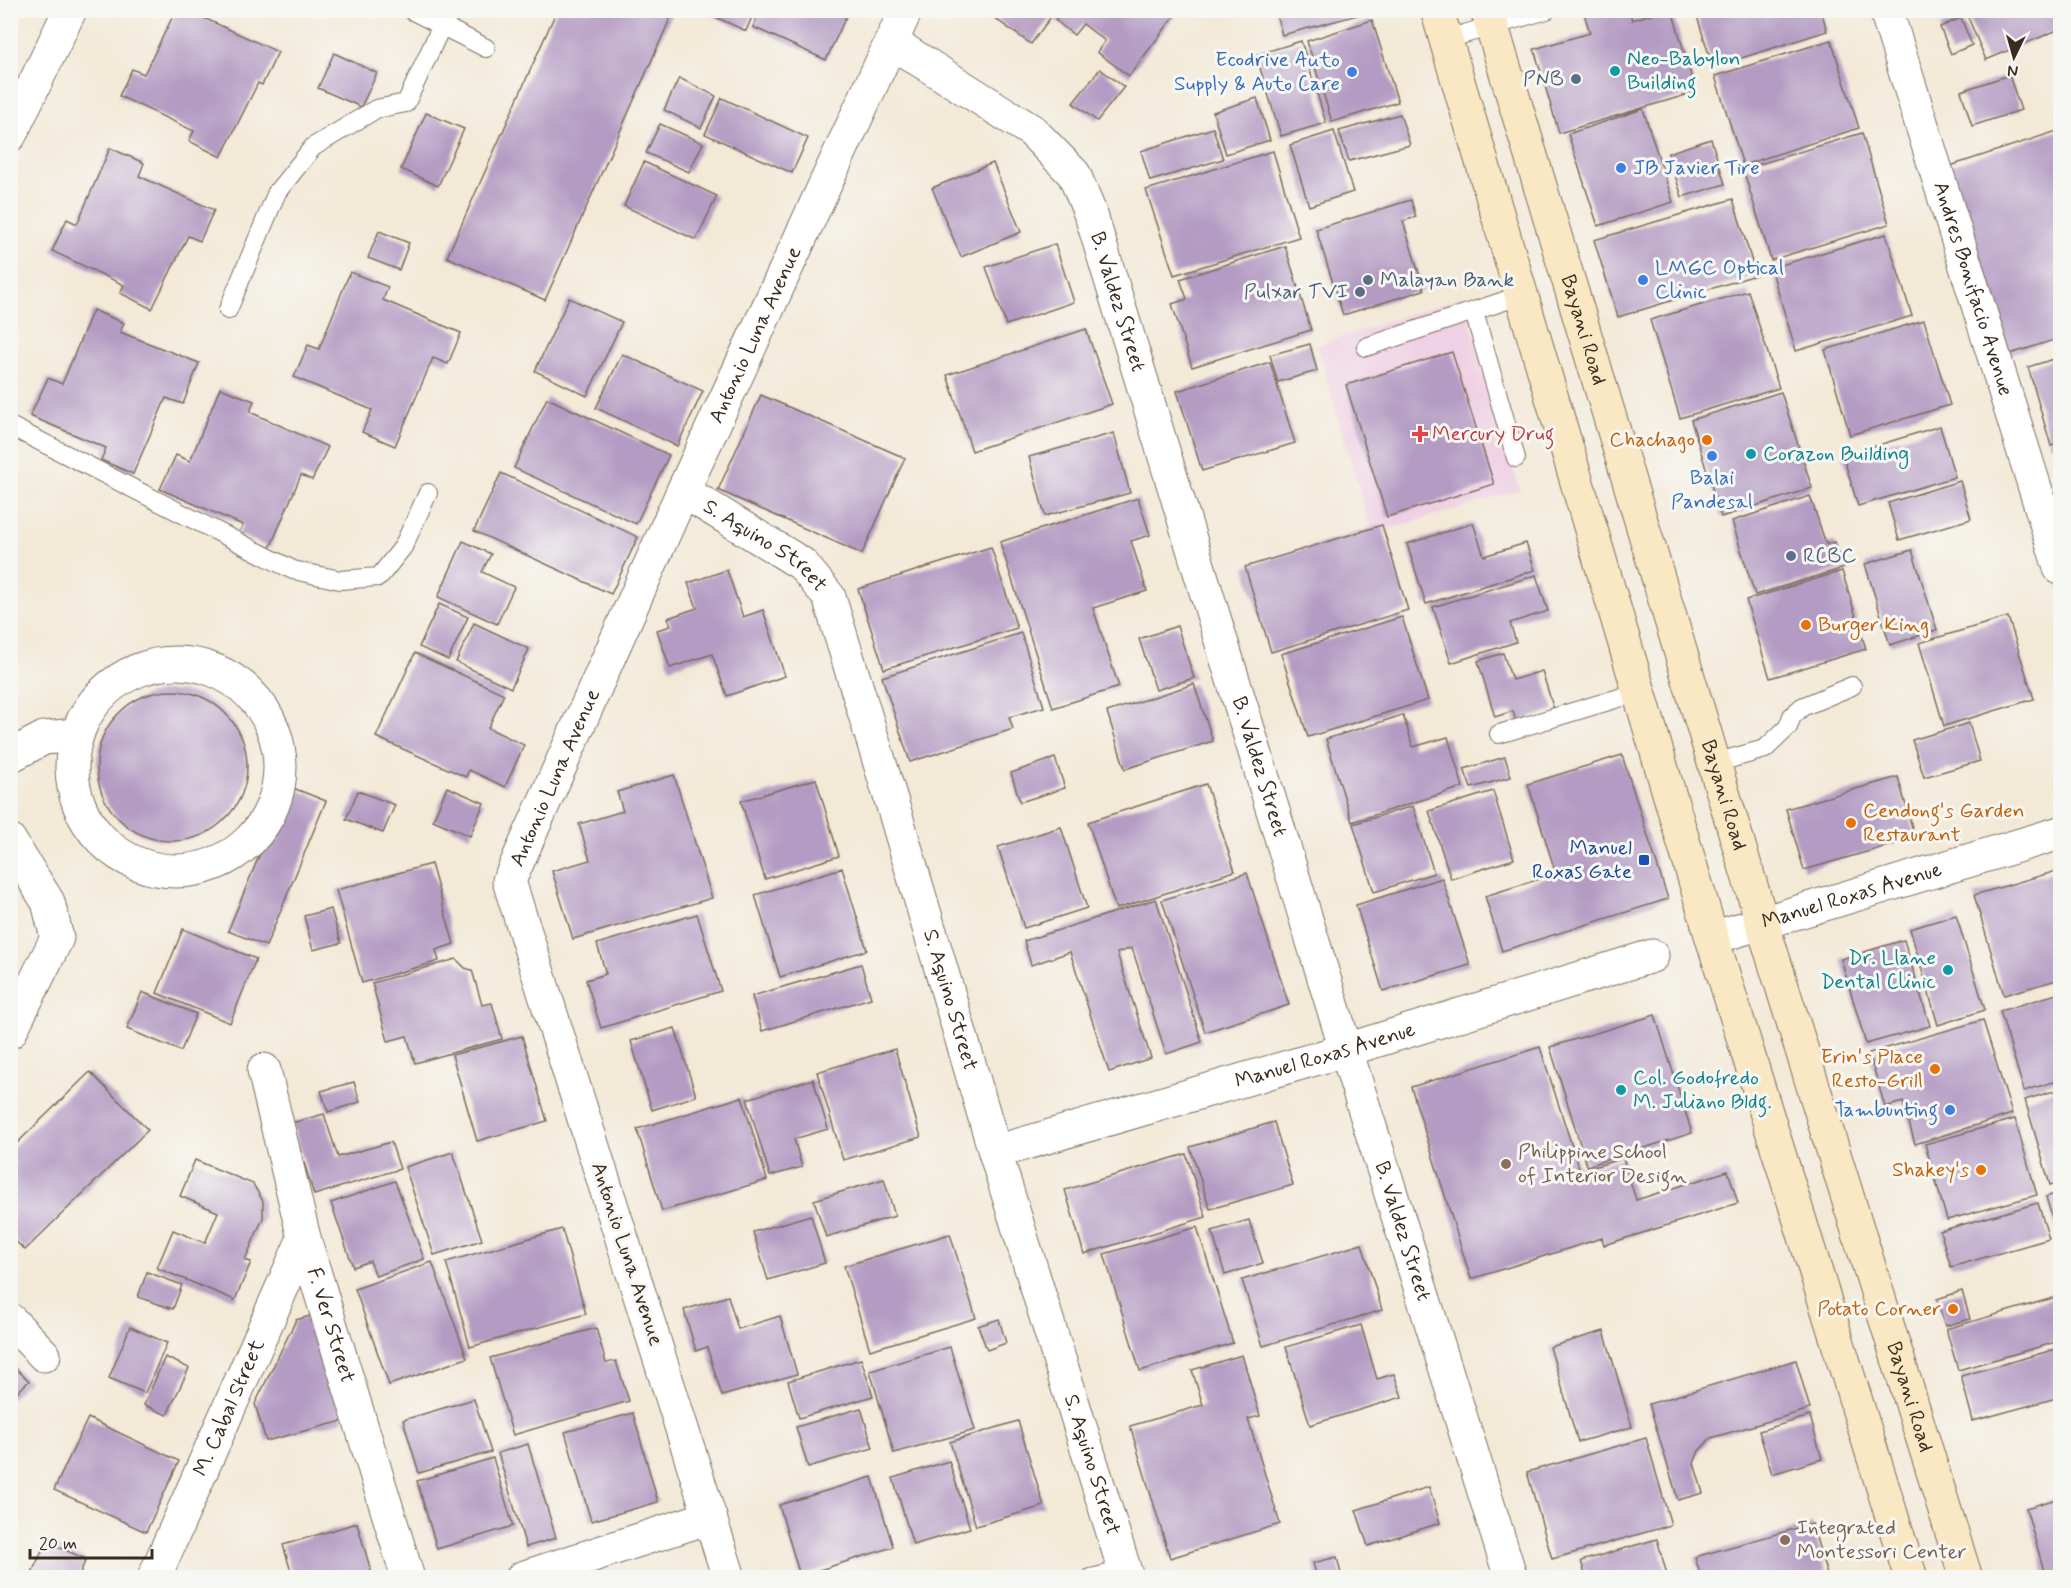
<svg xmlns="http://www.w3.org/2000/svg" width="2071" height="1588" font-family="Mynerve,sans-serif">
  <rect width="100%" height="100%" fill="#f6f6f2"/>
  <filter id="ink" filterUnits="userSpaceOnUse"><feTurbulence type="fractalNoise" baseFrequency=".0167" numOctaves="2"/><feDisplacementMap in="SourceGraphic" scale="12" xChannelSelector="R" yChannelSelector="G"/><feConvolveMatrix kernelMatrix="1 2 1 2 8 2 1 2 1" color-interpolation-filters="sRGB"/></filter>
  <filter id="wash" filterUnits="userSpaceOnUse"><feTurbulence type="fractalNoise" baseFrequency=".008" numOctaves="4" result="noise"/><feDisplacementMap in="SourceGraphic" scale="24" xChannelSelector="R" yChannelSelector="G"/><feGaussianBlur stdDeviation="1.35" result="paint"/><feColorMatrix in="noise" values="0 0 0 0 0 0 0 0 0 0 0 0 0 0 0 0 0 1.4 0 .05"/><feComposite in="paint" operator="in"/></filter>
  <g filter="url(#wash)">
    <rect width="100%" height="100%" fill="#f3e9d7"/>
    <polygon fill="#f0d0e4" points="1463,297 1520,490 1372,534 1317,345"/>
    <g id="blocks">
      <g fill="#b49bc3">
        <polygon points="176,10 211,10 206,19 278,52 262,85 258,83 221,157 189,141 194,131 119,96 132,69 144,74"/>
        <polygon points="557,10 674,10 545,300 447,257"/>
        <polygon points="700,10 755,10 746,31"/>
        <polygon points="760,10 849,10 826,60 753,27"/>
        <polygon points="983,10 1056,10 1031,44"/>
        <polygon points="1063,10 1179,10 1129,76 1097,52 1105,41 1083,24 1074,35 1055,20"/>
        <polygon points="1275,10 1373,10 1373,11 1282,35"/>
        <polygon points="1583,10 1629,10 1632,20 1664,10 1672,10 1696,92 1559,133 1534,49 1590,33"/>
        <polygon points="1695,10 1821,10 1827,31 1713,67"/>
        <polygon points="1965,10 2060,10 2060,29 1986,60"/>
        <polygon points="1961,18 1972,45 1951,54 1940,27"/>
        <polygon points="1372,20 1398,102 1332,122 1307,41"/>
        <polygon points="1831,40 1859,128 1743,165 1715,76"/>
        <polygon points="1301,41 1326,123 1281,136 1256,55"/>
        <polygon points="334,53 377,73 361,107 318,88"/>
        <polygon points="1100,69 1124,87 1097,121 1073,103"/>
        <polygon points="2009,75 2021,110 1972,126 1961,91"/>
        <polygon points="679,78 716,96 701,128 664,110"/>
        <polygon points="722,98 808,138 792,173 705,134"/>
        <polygon points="1257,98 1270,140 1226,154 1213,112"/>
        <polygon points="1643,109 1673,202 1598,226 1568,134"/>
        <polygon points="426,113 464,129 438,186 401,169"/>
        <polygon points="1400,114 1410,145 1349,161 1339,131"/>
        <polygon points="660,124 703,143 689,172 646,153"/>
        <polygon points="1213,128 1223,159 1150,181 1141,151"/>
        <polygon points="2060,130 2060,338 2007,355 1947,167"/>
        <polygon points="1334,131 1353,192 1309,206 1290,145"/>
        <polygon points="1862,133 1889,224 1771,260 1743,169"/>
        <polygon points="1711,139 1725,184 1682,197 1668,153"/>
        <polygon points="110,148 144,163 139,176 214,210 200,241 188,236 152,309 120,293 124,285 52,251 67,219 77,224"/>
        <polygon points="1273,151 1299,237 1174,275 1146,190"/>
        <polygon points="644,162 717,196 696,240 624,206"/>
        <polygon points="993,163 1021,232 961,257 932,188"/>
        <polygon points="1733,199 1756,275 1618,317 1594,240"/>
        <polygon points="1411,200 1416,217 1403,221 1424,290 1343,315 1316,229"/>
        <polygon points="379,231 409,243 399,270 368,258"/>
        <polygon points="1886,234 1912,316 1796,351 1771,268"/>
        <polygon points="1055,244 1074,302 1006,325 986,267"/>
        <polygon points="1285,246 1311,330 1192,367 1172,304 1187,299 1180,279"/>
        <polygon points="350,272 388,287 383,300 461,333 448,364 433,358 395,446 362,432 372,410 294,377 308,345 319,349"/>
        <polygon points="1748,291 1779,388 1680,418 1650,320"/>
        <polygon points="569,298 622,322 587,396 535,371"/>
        <polygon points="93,310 124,323 120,332 199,363 183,404 166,398 133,474 101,460 106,448 30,416 48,378 62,384"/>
        <polygon points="1924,320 1950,405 1850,435 1825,350"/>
        <polygon points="1086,329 1112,404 972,451 947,375"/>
        <polygon points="1310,344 1317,371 1278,382 1270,355"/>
        <polygon points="1452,352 1494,484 1387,517 1346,385"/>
        <polygon points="622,354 703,391 677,446 596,408"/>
        <polygon points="2060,357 2060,443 2051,446 2028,367"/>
        <polygon points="1270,362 1295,443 1202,471 1177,391"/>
        <polygon points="220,388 254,401 250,412 328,447 312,480 301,475 270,548 238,534 243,525 160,489 176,455 190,461"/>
        <polygon points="1781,392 1812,488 1721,517 1691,420"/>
        <polygon points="761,395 905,458 862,554 718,490"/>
        <polygon points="547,398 669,455 636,524 514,468"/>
        <polygon points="1940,426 1955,477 1858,506 1843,456"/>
        <polygon points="1114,433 1130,493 1045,516 1029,457"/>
        <polygon points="501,473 638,537 611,594 474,531"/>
        <polygon points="1960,481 1971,519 1899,540 1888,503"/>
        <polygon points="1810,496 1826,544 1835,542 1844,568 1755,595 1732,521"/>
        <polygon points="1138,498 1150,535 1131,541 1147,591 1093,608 1119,687 1053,708 1000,542"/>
        <polygon points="1473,523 1484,556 1526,543 1535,570 1426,604 1407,544"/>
        <polygon points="1382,525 1408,610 1271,652 1245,567"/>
        <polygon points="463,541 491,554 482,572 514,587 497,624 438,597"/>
        <polygon points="991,547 1017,628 884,669 858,589"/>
        <polygon points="1912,550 1937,630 1890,645 1865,564"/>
        <polygon points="727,570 743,617 763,610 785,676 727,696 712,654 670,668 657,630 671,626 668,618 697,608 688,583"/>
        <polygon points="1842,571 1866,649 1770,678 1746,600"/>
        <polygon points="1536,575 1548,611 1510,623 1516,642 1451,663 1433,607"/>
        <polygon points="439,604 468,617 448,660 419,647"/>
        <polygon points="1402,617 1428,700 1308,737 1281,654"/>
        <polygon points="2008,617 2034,699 1944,726 1919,643"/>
        <polygon points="474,623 529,649 511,688 456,662"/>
        <polygon points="1177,626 1194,678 1156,690 1139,639"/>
        <polygon points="1021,633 1044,707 1009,717 1013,729 910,762 882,677"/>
        <polygon points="415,653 504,694 488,728 524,745 505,787 469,770 466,777 376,737"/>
        <polygon points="1503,653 1512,680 1542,671 1554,710 1516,722 1513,711 1495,717 1478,661"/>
        <polygon points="1194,684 1213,741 1125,769 1107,712"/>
        <circle cx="172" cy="766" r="75"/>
        <polygon points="1403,715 1413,747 1448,737 1463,787 1352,822 1326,739"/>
        <polygon points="1969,723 1980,761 1924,777 1912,740"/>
        <polygon points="1622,755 1668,899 1502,951 1485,896 1556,874 1528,784"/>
        <polygon points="1505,757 1511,777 1471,788 1464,769"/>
        <polygon points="1055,758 1065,788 1020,802 1011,773"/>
        <polygon points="674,775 712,898 573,939 552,871 590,860 579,824 623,811 617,792"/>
        <polygon points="1898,777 1915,838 1804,870 1786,809"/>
        <polygon points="816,779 839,856 765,879 741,801"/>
        <polygon points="1206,784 1235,871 1116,909 1088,822"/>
        <polygon points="288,786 326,801 266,946 228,931"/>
        <polygon points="447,787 484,803 470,836 433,820"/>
        <polygon points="358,791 395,805 383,833 346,819"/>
        <polygon points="1493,791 1514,859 1451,879 1429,811"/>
        <polygon points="1413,806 1434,873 1374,892 1353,824"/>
        <polygon points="1061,827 1087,908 1024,928 998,847"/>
        <polygon points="431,864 454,944 436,950 439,961 362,983 336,890"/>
        <polygon points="842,868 867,950 780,977 755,895"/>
        <polygon points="2060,870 2060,979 2004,995 1974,895"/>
        <polygon points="1247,873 1289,1005 1205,1032 1162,900"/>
        <polygon points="1442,878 1470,965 1383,991 1356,905"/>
        <polygon points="1156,899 1202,1042 1166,1054 1132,948 1117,953 1151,1058 1109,1072 1070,952 1031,965 1024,941"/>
        <polygon points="331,909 341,943 313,950 304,916"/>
        <polygon points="697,914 721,991 601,1028 586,980 606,974 597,944"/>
        <polygon points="1956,915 1985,1010 1938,1025 1910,929"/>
        <polygon points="183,929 256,959 230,1023 157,993"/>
        <polygon points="1904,940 1930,1026 1866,1044 1841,959"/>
        <polygon points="456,959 465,968 472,970 482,1005 492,1003 502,1039 415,1063 407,1036 388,1041 372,983"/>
        <polygon points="861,964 871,998 762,1031 752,996"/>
        <polygon points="142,992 196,1014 181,1051 127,1029"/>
        <polygon points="2060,993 2060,1080 2024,1091 2000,1011"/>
        <polygon points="1655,1015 1692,1133 1587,1166 1550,1047"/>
        <polygon points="1983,1020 2012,1114 1915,1144 1903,1102 1885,1107 1869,1053"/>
        <polygon points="675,1028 696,1096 652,1110 631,1041"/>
        <polygon points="522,1036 547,1121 477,1141 452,1055"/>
        <polygon points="1540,1047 1580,1171 1623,1158 1636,1200 1728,1171 1738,1203 1604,1245 1602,1238 1471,1279 1411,1087"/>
        <polygon points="895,1049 921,1137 843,1160 817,1072"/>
        <polygon points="90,1072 148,1130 25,1250 10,1236 10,1150"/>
        <polygon points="813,1079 828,1129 794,1139 802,1167 770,1176 747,1099"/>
        <polygon points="354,1082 360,1102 328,1112 321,1091"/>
        <polygon points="2060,1089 2060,1182 2050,1185 2025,1100"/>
        <polygon points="742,1097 767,1180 662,1211 637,1129"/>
        <polygon points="324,1114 338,1157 391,1142 400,1169 314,1195 292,1123"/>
        <polygon points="2015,1119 2037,1195 1947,1220 1925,1144"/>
        <polygon points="1274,1122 1293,1185 1210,1209 1190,1147"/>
        <polygon points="453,1152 482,1240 434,1255 405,1167"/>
        <polygon points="1186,1154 1206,1217 1084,1254 1065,1190"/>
        <polygon points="195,1160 253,1184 263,1201 263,1218 245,1260 251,1262 235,1300 157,1268 173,1230 205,1243 218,1212 180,1196"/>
        <polygon points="884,1179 895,1216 826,1237 814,1200"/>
        <polygon points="395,1181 424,1259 376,1276 370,1261 353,1267 331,1203"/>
        <polygon points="2060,1192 2060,1244 2046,1197"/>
        <polygon points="2038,1203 2049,1239 1951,1267 1940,1231"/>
        <polygon points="811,1215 825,1263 768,1280 753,1232"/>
        <polygon points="1249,1220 1263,1263 1225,1275 1212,1231"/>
        <polygon points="1197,1227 1233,1343 1140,1371 1104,1254"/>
        <polygon points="562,1229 586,1314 470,1347 446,1262"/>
        <polygon points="950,1234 976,1318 870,1350 844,1266"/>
        <polygon points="1362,1244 1382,1310 1263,1346 1242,1280"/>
        <polygon points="432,1262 467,1358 389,1385 355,1289"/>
        <polygon points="147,1272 182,1285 173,1309 138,1297"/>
        <polygon points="1962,1291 1970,1319 1945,1326 1937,1299"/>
        <polygon points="728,1296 738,1329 780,1316 797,1374 722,1396 707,1347 696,1351 684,1310"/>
        <polygon points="2060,1296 2060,1341 1958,1370 1946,1329"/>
        <polygon points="314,1315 343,1421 266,1441 255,1404 296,1320"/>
        <polygon points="999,1319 1006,1343 987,1350 978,1326"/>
        <polygon points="1361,1325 1377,1379 1394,1374 1402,1397 1310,1425 1286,1347"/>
        <polygon points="130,1327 167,1343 145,1393 109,1378"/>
        <polygon points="596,1328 606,1363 616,1361 629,1401 513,1435 490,1358"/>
        <polygon points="1604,1331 1632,1427 1578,1442 1550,1347"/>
        <polygon points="950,1347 975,1430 894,1453 870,1371"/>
        <polygon points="2060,1348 2060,1397 1973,1421 1961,1376"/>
        <polygon points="1242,1355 1260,1416 1248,1419 1280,1524 1170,1558 1130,1426 1203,1405 1192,1370"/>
        <polygon points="165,1357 189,1368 167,1415 144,1405"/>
        <polygon points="861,1359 873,1396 799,1418 788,1381"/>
        <polygon points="1796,1360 1810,1409 1711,1438 1699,1451 1694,1463 1703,1493 1678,1500 1649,1404"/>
        <polygon points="10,1363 29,1381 10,1399"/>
        <polygon points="474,1399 491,1452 419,1473 403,1420"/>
        <polygon points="861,1408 873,1448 808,1467 796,1427"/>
        <polygon points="633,1413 658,1502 591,1521 565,1432"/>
        <polygon points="1810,1416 1822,1459 1772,1474 1759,1431"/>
        <polygon points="88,1418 179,1461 146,1532 54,1490"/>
        <polygon points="1018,1421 1044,1506 976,1526 950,1442"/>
        <polygon points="1646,1438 1671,1525 1552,1559 1527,1472"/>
        <polygon points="528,1444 556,1538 526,1547 498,1453"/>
        <polygon points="493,1458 513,1526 437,1549 417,1481"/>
        <polygon points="949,1461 970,1528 913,1545 893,1478"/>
        <polygon points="872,1477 893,1547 800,1576 779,1505"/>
        <polygon points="1429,1487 1440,1523 1368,1546 1356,1510"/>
        <polygon points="2060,1498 2060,1578 2046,1578 2026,1508"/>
        <polygon points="357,1523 373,1578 293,1578 283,1545"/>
        <polygon points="1812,1524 1828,1578 1701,1578 1695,1557"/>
        <polygon points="1657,1539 1668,1578 1586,1578 1581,1561"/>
        <polygon points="46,1542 86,1559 78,1578 30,1577"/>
        <polygon points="1337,1557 1342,1578 1317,1578 1313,1563"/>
      </g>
    </g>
  </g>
  <g filter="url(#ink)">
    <use href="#blocks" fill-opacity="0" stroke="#7b6d5f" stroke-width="1.5"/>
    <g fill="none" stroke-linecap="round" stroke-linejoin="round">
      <g stroke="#7b6d5f" stroke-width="20">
        <g id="service">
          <polyline points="411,10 486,48"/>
          <polyline points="1447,39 1547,10"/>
          <polyline points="228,310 277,192 313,147 376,109 406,103 449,10"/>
          <polyline points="1474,312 1516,458"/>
          <polyline points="1366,347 1522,295"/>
          <polyline points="10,426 293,570 340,580 379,577 403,547 428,493"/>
          <polyline points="1499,734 1639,692"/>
          <polyline points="1715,763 1765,749 1788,727 1792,716 1802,707 1852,686"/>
          <polyline points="1091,1578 1125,1570"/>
        </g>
      </g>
      <g stroke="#7b6d5f" stroke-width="35">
        <g id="minor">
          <path id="s1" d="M1886 10 2060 568"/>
          <path id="s2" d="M891 42 1032 131 1074 174 1092 218 1346 1050 1511 1578"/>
          <polyline points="10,135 70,10"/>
          <path id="s3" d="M683 491 802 564 829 597 893 806 995 1152 1127 1578"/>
          <circle cx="176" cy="767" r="104"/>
          <polyline points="10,756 44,738 77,735"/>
          <polyline points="10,841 48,902 57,938 10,1032"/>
          <path id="s4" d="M1712 938 2060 833"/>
          <path id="s5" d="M264 1070 304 1238 408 1578"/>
          <path id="s6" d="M995 1152 1346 1050 1652 956"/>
          <polyline points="10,1320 44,1355"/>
          <path id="s7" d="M154 1578 304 1238"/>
          <polyline points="522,1578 710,1517"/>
          <path id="s8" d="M729 1578 509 881 683 491 906 10"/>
        </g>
      </g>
      <g stroke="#7b6d5f" stroke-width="35">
        <g id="secondary">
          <polyline points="1437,10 1712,938 1911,1578"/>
          <path id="s9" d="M1487 10 1762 922 1966 1578"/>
        </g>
      </g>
      <use href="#service" stroke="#fff" stroke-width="18"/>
      <use href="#minor" stroke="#fff" stroke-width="33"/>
      <use href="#secondary" stroke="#fae7c3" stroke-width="33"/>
    </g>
  </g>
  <g fill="#0f9aa8" stroke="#f6f6f2" stroke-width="2">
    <circle cx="1615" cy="71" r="6"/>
    <circle cx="1751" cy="454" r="6"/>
    <circle cx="1948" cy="970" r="6"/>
    <circle cx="1621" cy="1090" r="6"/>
  </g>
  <g fill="#3f7fe0" stroke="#f6f6f2" stroke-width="2">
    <circle cx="1352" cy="72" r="6"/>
    <circle cx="1621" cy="168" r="6"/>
    <circle cx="1643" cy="280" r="6"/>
    <circle cx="1712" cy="456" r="6"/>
    <circle cx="1950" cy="1110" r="6"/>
  </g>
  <g fill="#5c6f8a" stroke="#f6f6f2" stroke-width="2">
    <circle cx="1576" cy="79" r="6"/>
    <circle cx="1368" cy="280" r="6"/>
    <circle cx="1360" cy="292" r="6"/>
    <circle cx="1791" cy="556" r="6"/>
  </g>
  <path fill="#e0444e" stroke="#f6f6f2" stroke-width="2" d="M1417 425h6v6h6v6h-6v6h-6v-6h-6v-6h6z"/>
  <g fill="#e8710a" stroke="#f6f6f2" stroke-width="2">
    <circle cx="1707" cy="440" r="6"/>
    <circle cx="1806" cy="625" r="6"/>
    <circle cx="1851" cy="823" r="6"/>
    <circle cx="1935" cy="1069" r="6"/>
    <circle cx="1981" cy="1170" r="6"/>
    <circle cx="1953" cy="1309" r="6"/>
  </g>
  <rect fill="#1a4fb4" stroke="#f6f6f2" stroke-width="2" x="1638" y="854" width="12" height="12" rx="3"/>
  <g fill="#8d6e63" stroke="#f6f6f2" stroke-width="2">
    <circle cx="1506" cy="1164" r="6"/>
    <circle cx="1785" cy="1540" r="6"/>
  </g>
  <g text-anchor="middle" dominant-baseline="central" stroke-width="6" stroke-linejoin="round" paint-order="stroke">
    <g font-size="21" fill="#0d838f" stroke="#f6f6f2" text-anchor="start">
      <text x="1627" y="59">Neo-Babylon<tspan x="1627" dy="24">Building</tspan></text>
      <text x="1763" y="454">Corazon Building</text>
      <text x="1936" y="958" text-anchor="end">Dr. Llane<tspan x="1936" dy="24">Dental Clinic</tspan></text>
      <text x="1633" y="1078">Col. Godofredo<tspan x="1633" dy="24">M. Juliano Bldg.</tspan></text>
    </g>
    <g font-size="21" fill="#366cbe" stroke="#f6f6f2" text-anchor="end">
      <text x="1340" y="60">Ecodrive Auto<tspan x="1340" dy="24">Supply &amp; Auto Care</tspan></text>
      <text x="1633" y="168" text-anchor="start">JB Javier Tire</text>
      <text x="1655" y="268" text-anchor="start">LMGC Optical<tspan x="1655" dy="24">Clinic</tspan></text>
      <text x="1712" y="478" text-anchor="middle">Balai<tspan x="1712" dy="24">Pandesal</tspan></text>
      <text x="1938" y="1110">Tambunting</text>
    </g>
    <g font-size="21" fill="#4e5e75" stroke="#f6f6f2" text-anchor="end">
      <text x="1564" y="79">PNB</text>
      <text x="1380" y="280" text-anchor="start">Malayan Bank</text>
      <text x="1348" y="292">Pulxar TVI</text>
      <text x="1803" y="556" text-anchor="start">RCBC</text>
    </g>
    <g font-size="21" fill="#3b2a1e" stroke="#f6f6f2">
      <text stroke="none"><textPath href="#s1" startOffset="292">Andres Bonifacio Avenue</textPath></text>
      <text stroke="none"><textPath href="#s2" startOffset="362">B. Valdez Street</textPath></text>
      <text stroke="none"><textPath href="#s9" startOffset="334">Bayani Road</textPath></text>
      <text stroke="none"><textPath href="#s8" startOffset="1330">Antonio Luna Avenue</textPath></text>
      <text stroke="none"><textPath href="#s3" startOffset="99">S. Aquino Street</textPath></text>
      <text stroke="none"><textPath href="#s2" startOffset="848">B. Valdez Street</textPath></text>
      <text stroke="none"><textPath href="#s8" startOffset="844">Antonio Luna Avenue</textPath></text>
      <text stroke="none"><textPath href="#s9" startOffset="820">Bayani Road</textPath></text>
      <text stroke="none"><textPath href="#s4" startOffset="146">Manuel Roxas Avenue</textPath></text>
      <text stroke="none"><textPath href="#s3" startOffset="603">S. Aquino Street</textPath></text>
      <text stroke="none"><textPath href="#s6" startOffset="344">Manuel Roxas Avenue</textPath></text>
      <text stroke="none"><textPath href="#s2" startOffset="1334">B. Valdez Street</textPath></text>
      <text transform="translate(627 1254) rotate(72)">Antonio Luna Avenue</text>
      <text stroke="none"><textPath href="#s5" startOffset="264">F. Ver Street</textPath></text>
      <text stroke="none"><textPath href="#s9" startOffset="1450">Bayani Road</textPath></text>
      <text stroke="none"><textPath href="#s7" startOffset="186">M. Cabal Street</textPath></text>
      <text stroke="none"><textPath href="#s3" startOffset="1089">S. Aquino Street</textPath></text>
    </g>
    <g font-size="21" fill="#be3a42" stroke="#f6f6f2" text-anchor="start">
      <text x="1432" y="434">Mercury Drug</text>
    </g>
    <g font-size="21" fill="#c56008" stroke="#f6f6f2" text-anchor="end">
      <text x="1695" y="440">Chachago</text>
      <text x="1818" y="625" text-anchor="start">Burger King</text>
      <text x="1863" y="811" text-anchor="start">Cendong's Garden<tspan x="1863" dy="24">Restaurant</tspan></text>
      <text x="1923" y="1057">Erin's Place<tspan x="1923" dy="24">Resto-Grill</tspan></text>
      <text x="1969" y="1170">Shakey's</text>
      <text x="1941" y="1309">Potato Corner</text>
    </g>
    <g font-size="21" fill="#164399" stroke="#f6f6f2" text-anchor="end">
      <text x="1632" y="848">Manuel<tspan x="1632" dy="24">Roxas Gate</tspan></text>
    </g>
    <g font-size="21" fill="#785e54" stroke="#f6f6f2" text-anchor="start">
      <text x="1518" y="1152">Philippine School<tspan x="1518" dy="24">of Interior Design</tspan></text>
      <text x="1797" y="1528">Integrated<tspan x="1797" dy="24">Montessori Center</tspan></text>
    </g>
  </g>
  <rect width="2071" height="1588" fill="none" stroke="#f6f6f2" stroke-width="36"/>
  <g transform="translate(2014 57) rotate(185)" stroke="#f6f6f2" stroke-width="4.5" paint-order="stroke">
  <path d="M0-4.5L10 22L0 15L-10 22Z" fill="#3b2a1e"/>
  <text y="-9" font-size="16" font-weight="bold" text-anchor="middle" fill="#3b2a1e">N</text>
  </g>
  <path d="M30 1549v9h122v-9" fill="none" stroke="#3b2a1e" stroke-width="3"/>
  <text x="39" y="1549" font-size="18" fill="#3b2a1e" stroke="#f6f6f2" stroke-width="4.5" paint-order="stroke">20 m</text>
</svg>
